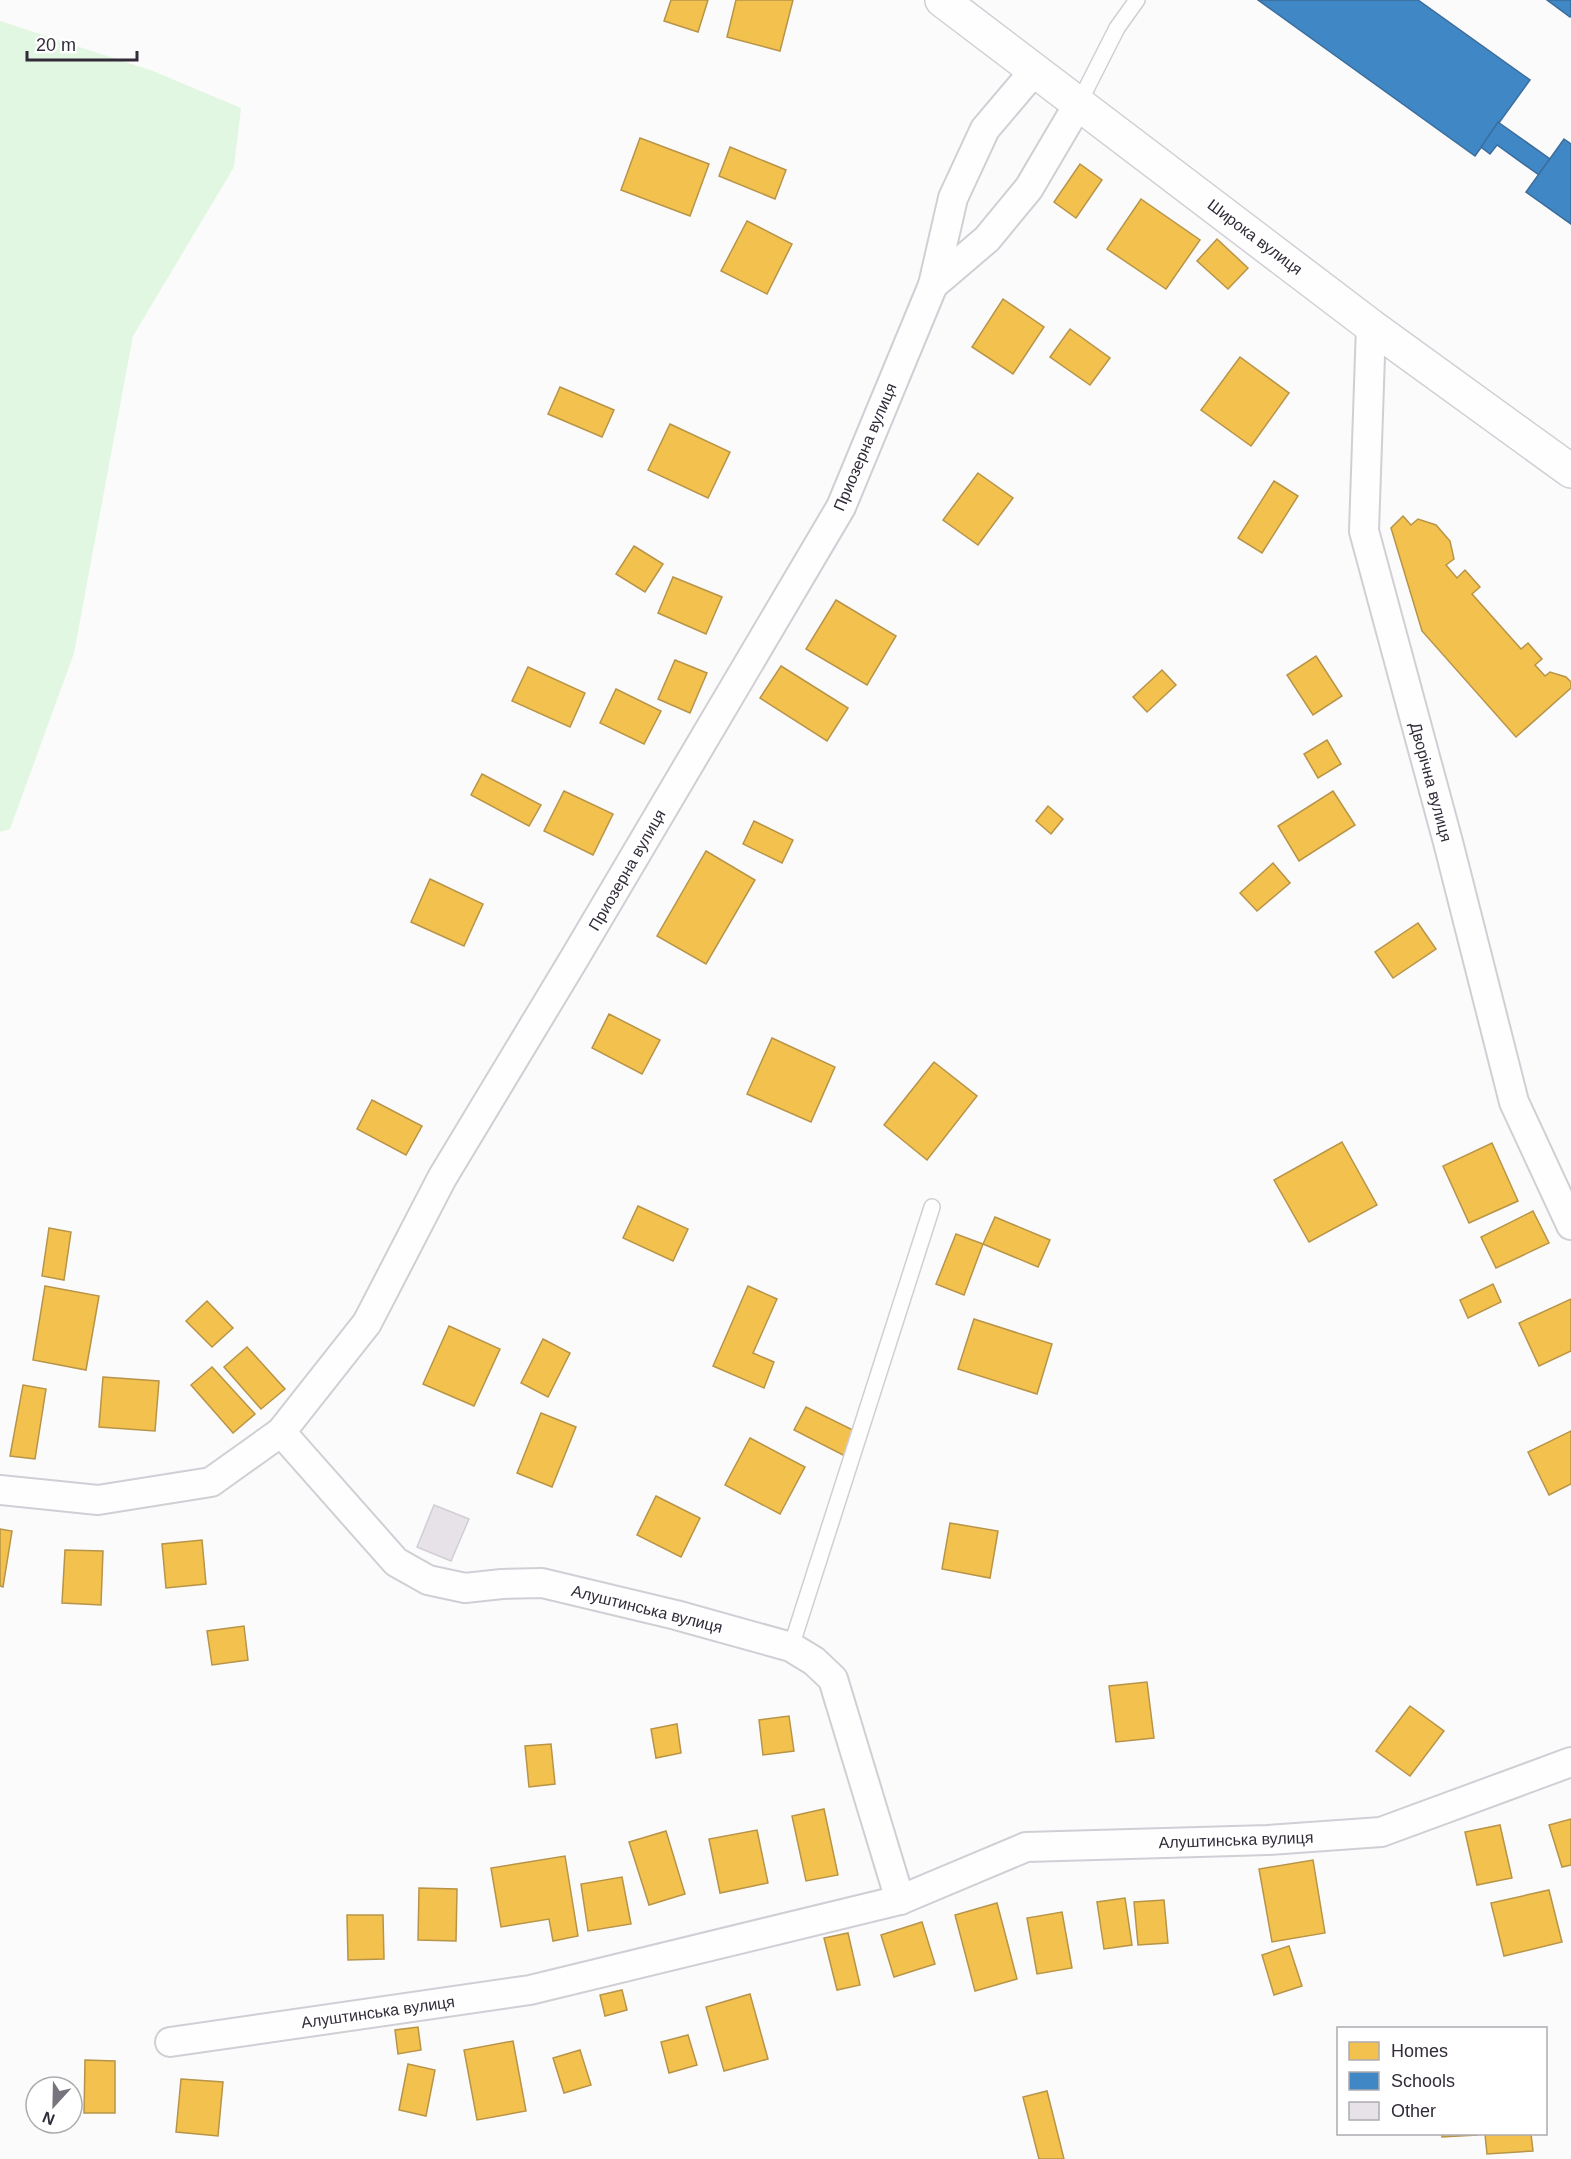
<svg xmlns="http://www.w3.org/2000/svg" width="1571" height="2159" font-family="Helvetica,sans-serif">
  <rect width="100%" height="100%" fill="#fbfbfb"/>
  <polygon fill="#e2f7e1" points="0,21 153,71 241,108 234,167 133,336 74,653 10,829 0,832"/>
  <g fill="#f2c14e" stroke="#b89448" stroke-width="1.5">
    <polygon points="671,0 708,0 698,32 664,21"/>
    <polygon points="736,0 793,0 780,51 727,37"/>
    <polygon points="640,138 709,164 690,216 621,190"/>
    <polygon points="730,147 786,170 775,199 719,176"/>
    <polygon points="1080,164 1102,180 1076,218 1054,202"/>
    <polygon points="1141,199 1200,240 1166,289 1107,249"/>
    <polygon points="747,221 792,244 767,294 721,271"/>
    <polygon points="1217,239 1248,268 1228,289 1197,261"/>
    <polygon points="1003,299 1044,327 1013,374 972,347"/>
    <polygon points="1070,329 1110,358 1090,385 1050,357"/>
    <polygon points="1240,357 1289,393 1251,446 1201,410"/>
    <polygon points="560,387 614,410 602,437 548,414"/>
    <polygon points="670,424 730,452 708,498 648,470"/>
    <polygon points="978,473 1013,498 978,545 943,520"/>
    <polygon points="1274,481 1298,496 1262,553 1238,538"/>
    <polygon points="1403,516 1411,525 1418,519 1436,525 1450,541 1454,559 1446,565 1457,578 1465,570 1480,587 1472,594 1521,649 1528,643 1542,659 1535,665 1545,676 1550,672 1566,677 1571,682 1571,688 1516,737 1422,631 1391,528"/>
    <polygon points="634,546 663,564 645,592 616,574"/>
    <polygon points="673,577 722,597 706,634 658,613"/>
    <polygon points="836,600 896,636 867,685 806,649"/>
    <polygon points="1316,656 1342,696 1313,715 1287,675"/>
    <polygon points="675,660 707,673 690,713 658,699"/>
    <polygon points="781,666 848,708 827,741 760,698"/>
    <polygon points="528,667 585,693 570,727 512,701"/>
    <polygon points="1162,670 1176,685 1147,712 1133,697"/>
    <polygon points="616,689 661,711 644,744 600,723"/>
    <polygon points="1327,740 1341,764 1318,778 1304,754"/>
    <polygon points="482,774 541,805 529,826 471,795"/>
    <polygon points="564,791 613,814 593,855 544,831"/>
    <polygon points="1333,791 1355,825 1299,861 1278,826"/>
    <polygon points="1048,806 1063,819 1051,834 1036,821"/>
    <polygon points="754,821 793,840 782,863 743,844"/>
    <polygon points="706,851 755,880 706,964 657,936"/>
    <polygon points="1273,863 1290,883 1257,911 1240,893"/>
    <polygon points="430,879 483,904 464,946 411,922"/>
    <polygon points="1418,923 1436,949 1393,978 1375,952"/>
    <polygon points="609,1014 660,1040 642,1074 592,1048"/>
    <polygon points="772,1038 835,1067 811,1122 747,1094"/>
    <polygon points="934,1062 977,1096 927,1160 884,1125"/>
    <polygon points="372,1100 422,1126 406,1155 357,1129"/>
    <polygon points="1342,1142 1377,1205 1309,1242 1274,1180"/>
    <polygon points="1492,1143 1518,1201 1469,1223 1443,1166"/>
    <polygon points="638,1206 688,1229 673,1261 623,1238"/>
    <polygon points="1533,1211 1549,1243 1496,1268 1481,1237"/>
    <polygon points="995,1217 1050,1240 1038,1267 983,1244"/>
    <polygon points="49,1228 71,1232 64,1280 42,1276"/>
    <polygon points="956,1234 983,1244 964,1295 936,1284"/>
    <polygon points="1493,1284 1501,1302 1468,1318 1460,1300"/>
    <polygon points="45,1286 99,1296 86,1370 33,1360"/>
    <polygon points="748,1286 777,1299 753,1353 774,1362 764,1388 713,1366"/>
    <polygon points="1571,1299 1571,1351 1539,1366 1519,1323"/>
    <polygon points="207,1301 233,1328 212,1347 186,1321"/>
    <polygon points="974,1319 1052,1344 1037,1394 958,1369"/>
    <polygon points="449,1326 500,1349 474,1406 423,1384"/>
    <polygon points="543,1339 570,1353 548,1397 521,1383"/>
    <polygon points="247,1347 285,1389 261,1409 224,1367"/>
    <polygon points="212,1367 255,1414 233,1433 191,1385"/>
    <polygon points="103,1377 159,1381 155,1431 99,1427"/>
    <polygon points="23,1385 46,1389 35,1459 10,1456"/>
    <polygon points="806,1407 857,1432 845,1456 794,1430"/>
    <polygon points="541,1413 576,1427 552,1487 517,1473"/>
    <polygon points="1571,1431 1571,1484 1549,1495 1528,1452"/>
    <polygon points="750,1438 805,1467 780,1514 725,1485"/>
    <polygon points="656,1496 700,1518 681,1557 637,1535"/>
    <polygon points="950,1523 998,1531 990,1578 942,1569"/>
    <polygon points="0,1529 12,1531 3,1587 0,1586"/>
    <polygon points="202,1540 206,1584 166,1588 162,1544"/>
    <polygon points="65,1550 103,1551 101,1605 62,1603"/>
    <polygon points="244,1626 248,1660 212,1665 207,1631"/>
    <polygon points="1147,1682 1154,1738 1116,1742 1109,1686"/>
    <polygon points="1410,1706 1444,1731 1410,1776 1376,1751"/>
    <polygon points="789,1716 794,1751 763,1755 759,1720"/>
    <polygon points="677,1724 681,1753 656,1758 651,1729"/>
    <polygon points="551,1744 555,1784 529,1787 525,1746"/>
    <polygon points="824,1809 838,1875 806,1881 792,1816"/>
    <polygon points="1571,1819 1571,1865 1562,1867 1549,1825"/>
    <polygon points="1500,1825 1512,1878 1477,1885 1465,1832"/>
    <polygon points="757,1830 768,1883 720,1893 709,1839"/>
    <polygon points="666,1831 685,1894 649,1905 629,1842"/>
    <polygon points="565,1856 578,1936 553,1941 549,1919 501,1927 491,1868"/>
    <polygon points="1313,1860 1325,1933 1272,1942 1259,1869"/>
    <polygon points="622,1877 631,1924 588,1931 581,1884"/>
    <polygon points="419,1888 457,1889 456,1941 418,1940"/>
    <polygon points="1549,1890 1562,1942 1504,1956 1491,1903"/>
    <polygon points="1125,1898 1132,1945 1104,1949 1097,1902"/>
    <polygon points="1164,1900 1168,1943 1138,1945 1134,1902"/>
    <polygon points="997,1903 1017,1979 975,1991 955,1915"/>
    <polygon points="1062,1912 1072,1968 1037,1974 1027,1918"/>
    <polygon points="347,1915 383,1915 384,1959 348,1960"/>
    <polygon points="922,1922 935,1964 894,1977 881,1935"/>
    <polygon points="848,1933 860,1985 837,1990 824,1938"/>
    <polygon points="1289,1946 1302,1986 1274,1995 1262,1955"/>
    <polygon points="622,1990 627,2010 605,2016 600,1995"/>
    <polygon points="750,1994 768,2059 724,2071 706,2007"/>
    <polygon points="418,2027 421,2050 398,2054 395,2030"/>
    <polygon points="688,2035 697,2065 669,2073 661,2042"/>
    <polygon points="513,2041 526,2111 477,2120 464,2050"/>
    <polygon points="580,2050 591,2085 564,2093 553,2058"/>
    <polygon points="85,2060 115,2061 115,2113 84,2113"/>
    <polygon points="408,2064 435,2070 426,2116 399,2110"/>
    <polygon points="181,2079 223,2082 218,2136 176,2132"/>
    <polygon points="1047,2091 1064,2159 1039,2159 1023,2097"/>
    <polygon points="1442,2134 1477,2134 1477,2135 1442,2137"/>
    <polygon points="1485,2134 1531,2134 1533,2151 1487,2154"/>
  </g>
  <g fill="#3f88c5" stroke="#3b6c9b" stroke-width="1.5">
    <polygon points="1258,0 1418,0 1530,80 1475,156"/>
    <polygon points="1547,0 1571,0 1571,16 1570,17"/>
    <polygon points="1498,122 1550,159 1539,175 1497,145 1490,154 1481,147"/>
    <polygon points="1564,139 1571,144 1571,224 1526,192"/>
  </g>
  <polygon fill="#e6e2e8" stroke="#d2ced5" stroke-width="1.5" points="434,1505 469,1519 451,1561 417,1547"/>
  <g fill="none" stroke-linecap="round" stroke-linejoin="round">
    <g stroke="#d2ced5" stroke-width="18">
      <g id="service">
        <polyline points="1079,103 1117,28 1137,0"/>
        <polyline points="791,1647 932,1207"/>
      </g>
    </g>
    <g stroke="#d2ced5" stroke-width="32">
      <g id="minor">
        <polyline points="933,285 987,239 1029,188 1079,103"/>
        <polyline points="1371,326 1364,531 1448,842 1514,1102 1571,1225"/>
        <polyline points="281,1432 396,1562 428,1580 465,1588 502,1584 542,1583 676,1615 791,1647 814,1661 833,1679 900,1900"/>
        <polyline points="0,1490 98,1500 211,1482 281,1432 367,1323 442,1178 574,959 841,507 933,285 953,198 985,129 1035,70"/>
        <polyline points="170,2042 530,1990 900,1900 1026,1847 1268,1840 1381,1832 1571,1762"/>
      </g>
    </g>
    <g stroke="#d2ced5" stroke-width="36">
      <polyline id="secondary" points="942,0 1371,326 1571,471"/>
    </g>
    <use href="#service" stroke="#fefefe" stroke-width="15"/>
    <use href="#minor" stroke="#fefefe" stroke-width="28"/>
    <use href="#secondary" stroke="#fefefe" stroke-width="33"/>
  </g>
  <g text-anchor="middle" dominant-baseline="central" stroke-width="6" stroke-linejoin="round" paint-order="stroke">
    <g font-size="16" fill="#322c39" stroke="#fff">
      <text transform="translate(1255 237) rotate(37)">Широка вулиця</text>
      <text transform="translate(865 447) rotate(-67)">Приозерна вулиця</text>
      <text transform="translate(1431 782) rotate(75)">Дворічна вулиця</text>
      <text transform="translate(627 870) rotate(-60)">Приозерна вулиця</text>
      <text transform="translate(647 1609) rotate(14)">Алуштинська вулиця</text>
      <text transform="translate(1236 1840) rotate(-2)">Алуштинська вулиця</text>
      <text transform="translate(378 2012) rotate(-8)">Алуштинська вулиця</text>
    </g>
  </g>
  <rect x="1337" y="2027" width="210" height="108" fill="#ffffff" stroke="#adabb0" stroke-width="1.5"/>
  <rect x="1349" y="2042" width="30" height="18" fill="#f2c14e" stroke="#adabb0" stroke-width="1.5"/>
  <text x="1391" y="2057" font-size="18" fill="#322c39">Homes</text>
  <rect x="1349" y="2072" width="30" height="18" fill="#3f88c5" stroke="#adabb0" stroke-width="1.5"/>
  <text x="1391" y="2087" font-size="18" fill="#322c39">Schools</text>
  <rect x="1349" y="2102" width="30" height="18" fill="#e6e2e8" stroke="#adabb0" stroke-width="1.5"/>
  <text x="1391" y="2117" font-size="18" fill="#322c39">Other</text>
  <g transform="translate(54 2105) rotate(202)"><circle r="28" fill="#ffffff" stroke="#adabb0" stroke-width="1.5"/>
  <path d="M0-4.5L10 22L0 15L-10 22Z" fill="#78747d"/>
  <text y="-9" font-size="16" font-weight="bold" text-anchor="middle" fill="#322c39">N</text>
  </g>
  <path d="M27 51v9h110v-9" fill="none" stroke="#322c39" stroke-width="3"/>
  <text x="36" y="51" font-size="18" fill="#322c39" stroke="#ffffff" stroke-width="4.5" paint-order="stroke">20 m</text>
</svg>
